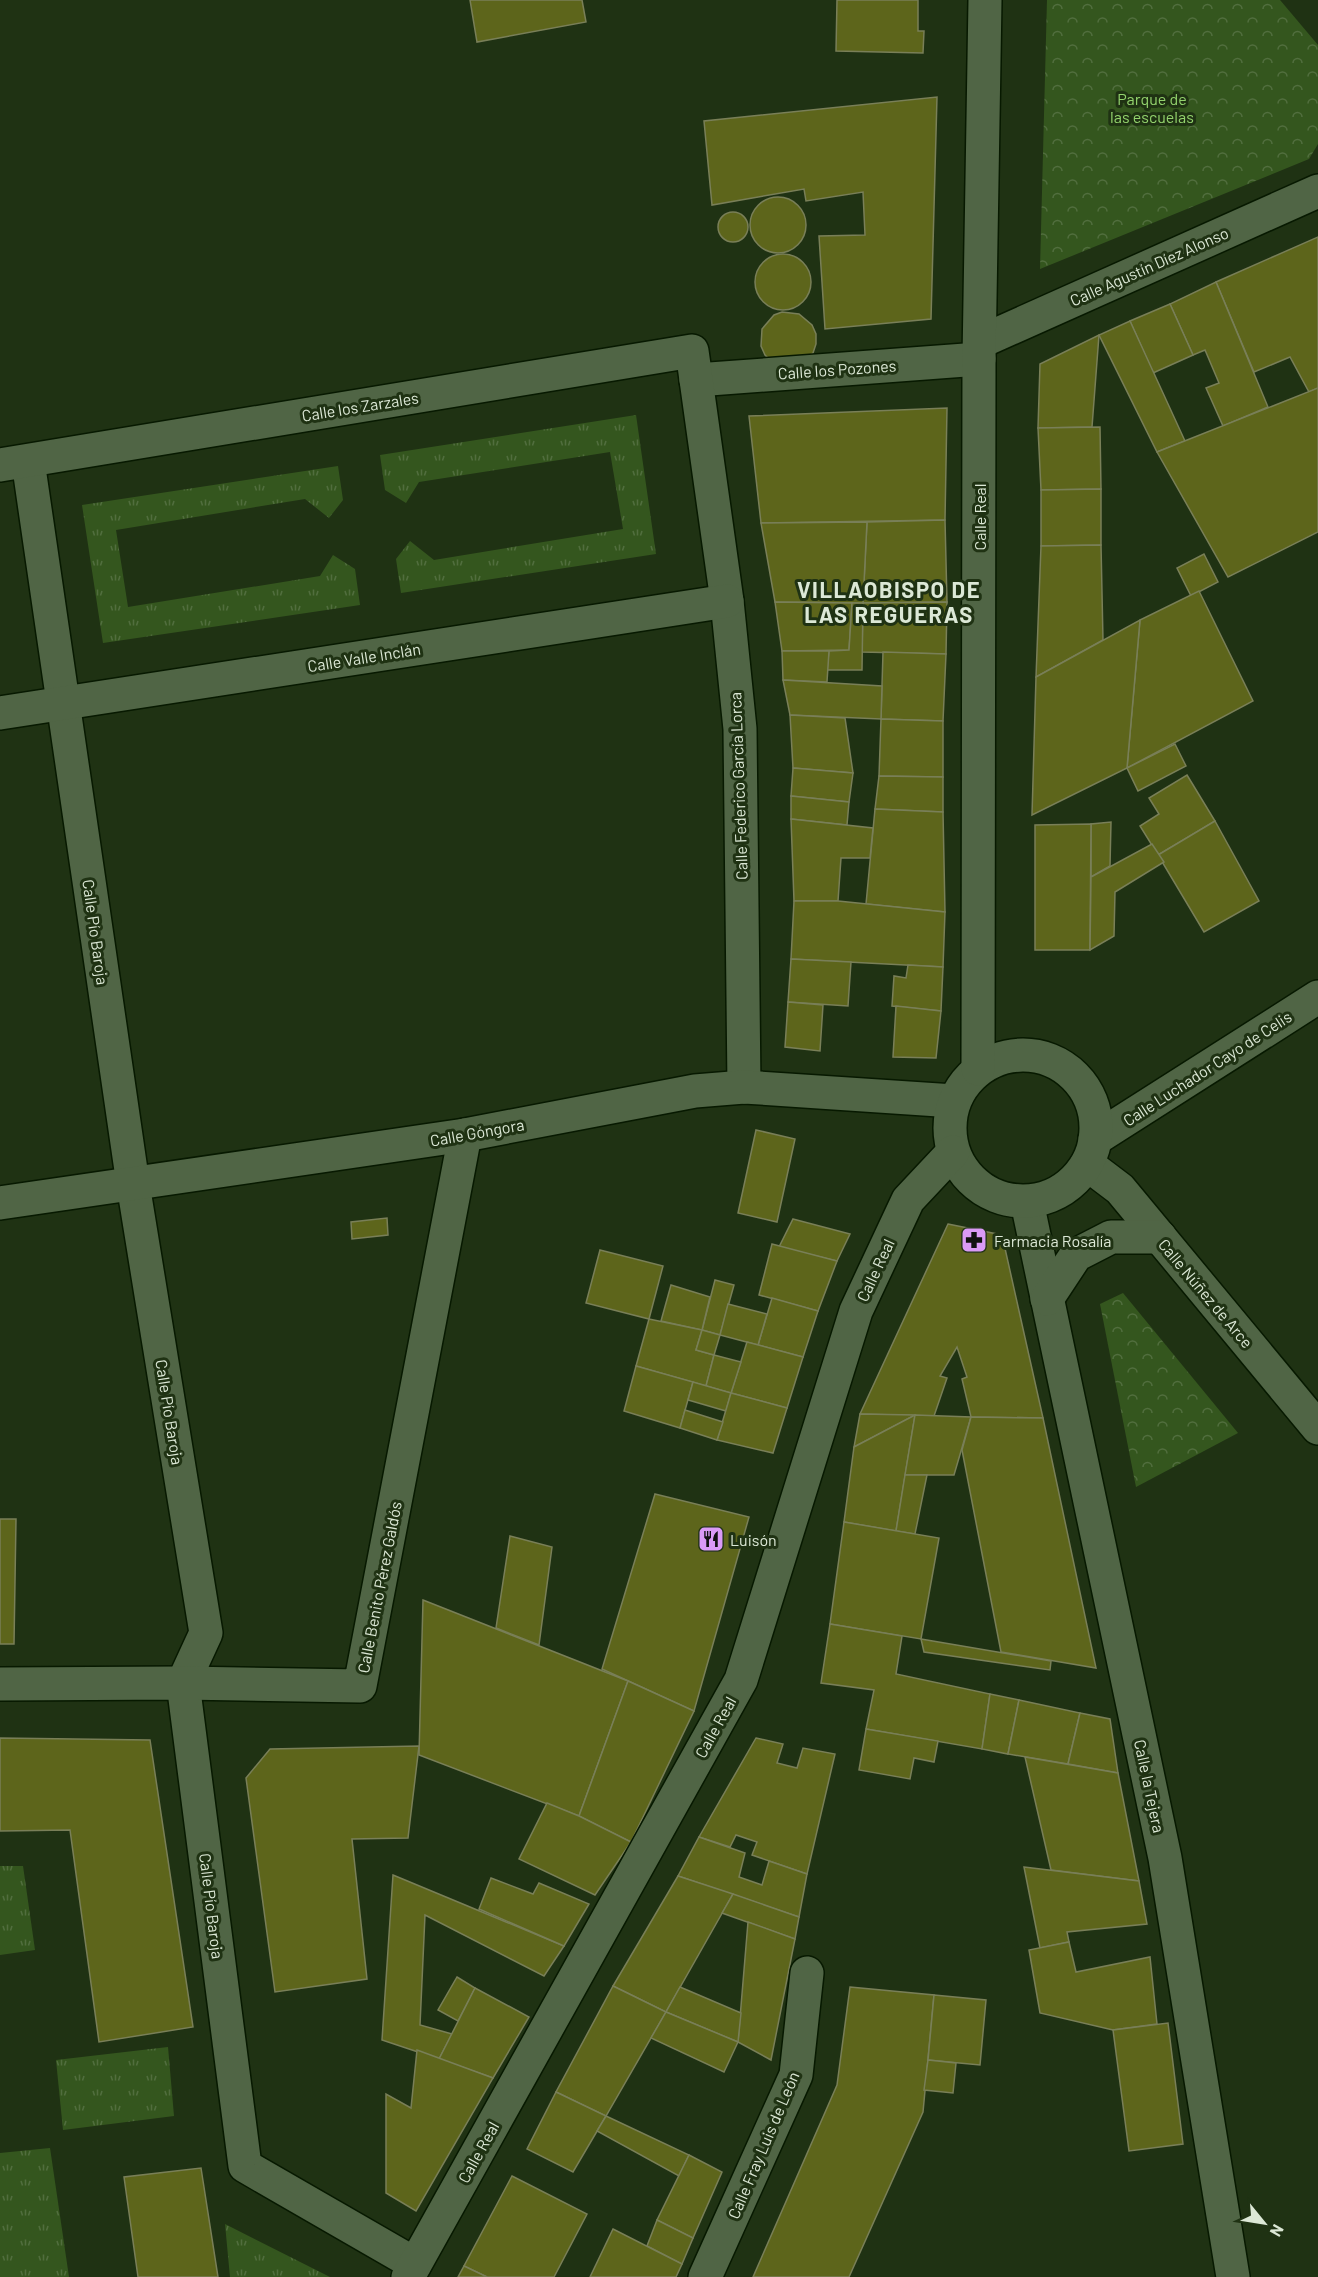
<svg xmlns="http://www.w3.org/2000/svg" width="1318" height="2277" font-family="Barlow,sans-serif">
  <defs>
    <pattern id="grass-tufts" width="24" height="20" patternUnits="userSpaceOnUse" patternTransform="scale(1.5)"><rect width="24" height="20" fill="#34561e"/><path d="M3 7l-1-3M5 7V3M7 7l1-3M15 17l-1-3M17 17v-4M19 17l1-3" fill="none" stroke="#516e3e"/></pattern>
    <pattern id="forest-crowns" width="20" height="18" patternUnits="userSpaceOnUse" patternTransform="scale(1.5)"><rect width="20" height="18" fill="#34561e"/><path d="M2 6a3 3 0 1 1 6 0M12 15a3 3 0 1 1 6 0" fill="none" stroke="#516e3e"/></pattern>
  </defs>
  <rect width="100%" height="100%" fill="#1f3213"/>
  <g fill="url(#grass-tufts)">
    <polygon points="636,415 656,554 401,593 396,559 410,541 434,560 623,529 610,452 419,482 406,503 385,490 380,455"/>
    <polygon points="338,466 343,500 329,518 305,499 116,530 128,607 320,576 333,555 355,569 360,605 103,643 82,505"/>
    <polygon points="0,1866 23,1866 35,1950 0,1955"/>
    <polygon points="168,2047 174,2116 63,2130 56,2060"/>
    <polygon points="50,2148 69,2277 0,2277 0,2153"/>
    <polygon points="225,2224 330,2277 230,2277"/>
  </g>
  <g fill="url(#forest-crowns)">
    <polygon points="1047,0 1280,0 1318,45 1318,144 1309,159 1040,269"/>
    <polygon points="1123,1293 1238,1433 1136,1487 1100,1304"/>
  </g>
  <g fill="#5d651b" stroke="#797f58" stroke-width="1.5">
    <polygon points="470,0 582,0 586,22 477,42"/>
    <polygon points="837,0 918,0 918,31 924,31 923,53 836,51"/>
    <polygon points="937,97 931,319 825,329 819,236 865,235 863,192 806,201 804,189 712,205 704,121"/>
    <circle cx="778" cy="225" r="28"/>
    <circle cx="733" cy="227" r="15"/>
    <polygon points="1318,237 1318,388 1309,392 1290,357 1254,372 1216,282"/>
    <circle cx="783" cy="282" r="28"/>
    <polygon points="1216,282 1268,407 1223,426 1206,388 1219,383 1205,350 1193,355 1170,304"/>
    <polygon points="1170,304 1193,355 1153,373 1130,321"/>
    <polygon points="782,312 799,314 812,325 816,334 816,344 813,353 806,360 771,361 765,355 761,346 762,329 774,315"/>
    <polygon points="1130,321 1185,441 1157,452 1099,335"/>
    <polygon points="1099,335 1092,427 1038,428 1040,364"/>
    <polygon points="1318,388 1318,532 1228,577 1157,452"/>
    <polygon points="947,408 945,520 761,523 749,416"/>
    <polygon points="1100,427 1101,489 1041,490 1038,428"/>
    <polygon points="1101,489 1101,545 1041,546 1041,490"/>
    <polygon points="945,520 947,602 863,603 867,522"/>
    <polygon points="867,522 863,603 775,602 761,523"/>
    <polygon points="1101,545 1103,640 1036,677 1041,546"/>
    <polygon points="1204,554 1218,582 1191,596 1177,568"/>
    <polygon points="1199,591 1253,701 1127,768 1140,620"/>
    <polygon points="775,602 852,603 849,650 782,651"/>
    <polygon points="947,602 946,654 862,652 863,603"/>
    <polygon points="852,603 863,603 862,670 827,670 829,651 849,650"/>
    <polygon points="1140,620 1127,768 1032,815 1036,677"/>
    <polygon points="782,651 829,651 827,682 783,680"/>
    <polygon points="883,652 946,654 943,721 881,719"/>
    <polygon points="783,680 882,686 881,719 790,715"/>
    <polygon points="790,715 845,718 853,773 793,768"/>
    <polygon points="881,719 943,721 943,777 879,776"/>
    <polygon points="1175,744 1186,766 1138,791 1127,768"/>
    <polygon points="793,768 853,773 849,802 791,796"/>
    <polygon points="1187,775 1215,821 1158,855 1140,826 1159,814 1149,798"/>
    <polygon points="879,776 943,777 943,812 875,809"/>
    <polygon points="791,796 849,802 847,825 791,819"/>
    <polygon points="875,809 943,812 945,912 866,904"/>
    <polygon points="791,819 873,828 870,858 841,858 838,901 794,901"/>
    <polygon points="1215,821 1259,901 1204,932 1158,855"/>
    <polygon points="1111,822 1110,866 1091,877 1091,824"/>
    <polygon points="1091,824 1090,950 1035,950 1035,825"/>
    <polygon points="1152,844 1164,862 1115,892 1114,936 1090,950 1091,877"/>
    <polygon points="794,901 838,901 945,912 943,967 791,959"/>
    <polygon points="791,959 851,962 848,1006 788,1002"/>
    <polygon points="908,965 943,967 941,1011 892,1006 894,976 906,978"/>
    <polygon points="788,1002 823,1005 820,1051 785,1047"/>
    <polygon points="896,1006 941,1011 936,1058 893,1057"/>
    <polygon points="756,1130 795,1139 777,1222 738,1213"/>
    <polygon points="387,1218 388,1235 352,1239 351,1222"/>
    <polygon points="793,1219 850,1234 837,1261 779,1247"/>
    <polygon points="948,1224 1002,1235 1043,1418 971,1417 962,1379 967,1377 957,1347 940,1376 947,1378 934,1416 860,1414"/>
    <polygon points="772,1244 837,1261 818,1311 759,1295"/>
    <polygon points="600,1250 663,1266 649,1319 586,1303"/>
    <polygon points="715,1280 734,1285 720,1335 702,1330"/>
    <polygon points="671,1285 710,1297 702,1330 661,1321"/>
    <polygon points="772,1298 818,1311 803,1357 758,1345"/>
    <polygon points="728,1304 767,1314 758,1345 720,1335"/>
    <polygon points="649,1319 702,1330 696,1350 714,1355 706,1386 636,1366"/>
    <polygon points="702,1330 720,1335 714,1355 696,1350"/>
    <polygon points="747,1342 803,1357 787,1408 731,1393"/>
    <polygon points="714,1355 741,1362 731,1393 706,1386"/>
    <polygon points="636,1366 693,1382 680,1428 624,1411"/>
    <polygon points="693,1382 731,1393 726,1411 688,1400"/>
    <polygon points="731,1393 787,1408 773,1453 717,1440"/>
    <polygon points="685,1410 723,1422 717,1440 680,1428"/>
    <polygon points="860,1414 915,1415 854,1447"/>
    <polygon points="915,1415 896,1531 844,1522 854,1447"/>
    <polygon points="915,1415 971,1417 954,1475 905,1475"/>
    <polygon points="971,1417 1043,1418 1096,1668 1001,1652 962,1450"/>
    <polygon points="905,1475 927,1475 915,1534 896,1531"/>
    <polygon points="655,1494 749,1517 694,1711 602,1669"/>
    <polygon points="0,1519 16,1519 14,1644 0,1644"/>
    <polygon points="844,1522 939,1538 921,1639 830,1624"/>
    <polygon points="510,1536 552,1547 539,1645 496,1628"/>
    <polygon points="423,1600 628,1681 579,1816 419,1755"/>
    <polygon points="830,1624 902,1636 896,1674 990,1694 982,1749 866,1729 874,1690 821,1683"/>
    <polygon points="921,1639 1051,1661 1050,1670 924,1652"/>
    <polygon points="628,1681 694,1711 631,1842 579,1816"/>
    <polygon points="990,1694 1019,1700 1008,1754 982,1749"/>
    <polygon points="1019,1700 1080,1713 1068,1764 1008,1754"/>
    <polygon points="1080,1713 1110,1719 1118,1773 1068,1764"/>
    <polygon points="866,1729 938,1741 934,1762 914,1758 910,1779 859,1770"/>
    <polygon points="0,1738 150,1740 193,2027 99,2042 70,1830 0,1831"/>
    <polygon points="756,1738 783,1744 777,1763 797,1768 803,1748 835,1754 807,1874 752,1855 757,1842 736,1835 730,1847 699,1837"/>
    <polygon points="419,1746 408,1838 352,1839 367,1979 275,1992 246,1778 270,1749"/>
    <polygon points="1025,1757 1118,1773 1139,1881 1051,1870"/>
    <polygon points="547,1803 579,1816 631,1842 595,1895 519,1859"/>
    <polygon points="699,1837 745,1853 739,1877 762,1885 769,1861 807,1874 799,1917 678,1876"/>
    <polygon points="1024,1867 1139,1881 1147,1924 1067,1932 1069,1942 1040,1948"/>
    <polygon points="393,1875 564,1946 544,1976 425,1915 420,2025 452,2034 439,2059 382,2040"/>
    <polygon points="678,1876 733,1894 666,2012 613,1986"/>
    <polygon points="491,1878 533,1894 539,1883 589,1904 564,1946 479,1909"/>
    <polygon points="733,1894 799,1917 795,1939 722,1913"/>
    <polygon points="748,1922 795,1939 771,2060 738,2042"/>
    <polygon points="1069,1942 1076,1972 1150,1957 1157,2024 1113,2030 1040,2013 1029,1950"/>
    <polygon points="457,1977 475,1988 458,2021 438,2010"/>
    <polygon points="613,1986 666,2012 606,2116 556,2092"/>
    <polygon points="680,1987 741,2013 738,2042 666,2012"/>
    <polygon points="850,1987 934,1995 923,2112 849,2277 753,2277 837,2085"/>
    <polygon points="475,1988 529,2017 493,2078 439,2059"/>
    <polygon points="934,1995 986,2000 980,2065 928,2060"/>
    <polygon points="666,2012 738,2042 724,2072 651,2038"/>
    <polygon points="1168,2023 1183,2144 1129,2151 1113,2030"/>
    <polygon points="417,2050 493,2078 416,2211 386,2193 386,2094 411,2108"/>
    <polygon points="928,2060 956,2063 953,2093 924,2090"/>
    <polygon points="556,2092 606,2116 573,2172 527,2149"/>
    <polygon points="606,2116 689,2155 679,2176 597,2131"/>
    <polygon points="689,2155 722,2172 693,2238 657,2220"/>
    <polygon points="201,2168 218,2277 138,2277 124,2177"/>
    <polygon points="512,2176 587,2214 554,2277 487,2277 464,2266"/>
    <polygon points="657,2220 693,2238 682,2264 647,2246"/>
    <polygon points="613,2229 682,2264 676,2277 590,2277"/>
    <polygon points="464,2266 487,2277 458,2277"/>
  </g>
  <g fill="none" stroke-linecap="round" stroke-linejoin="round">
    <g stroke="#071900" stroke-width="36">
      <g id="street">
        <polyline points="980,342 1318,191"/>
        <polyline points="696,380 979,359"/>
        <polyline points="28,461 133,1184 206,1633 183,1683 245,2166 415,2264"/>
        <polyline points="0,465 692,351 727,601 740,729 744,1087"/>
        <polyline points="0,713 727,601"/>
        <polyline points="1095,1139 1318,997"/>
        <polyline points="1087,1164 1120,1189 1318,1428"/>
        <polyline points="1027,1202 1165,1858 1233,2277"/>
        <polyline points="0,1203 465,1135 695,1091 744,1087 954,1101"/>
        <polyline points="1047,1299 1076,1255 1111,1237 1160,1237"/>
        <polyline points="0,1684 183,1683 360,1686 465,1135"/>
        <polyline points="705,2277 796,2075 807,1973"/>
      </g>
    </g>
    <g stroke="#071900" stroke-width="36">
      <g id="secondary">
        <circle cx="1023" cy="1128" r="73"/>
        <polyline points="978,1069 979,359 985,0"/>
        <polyline points="408,2277 741,1680 856,1311 908,1200 953,1152"/>
      </g>
    </g>
    <use href="#street" stroke="#506545" stroke-width="33"/>
    <use href="#secondary" stroke="#506545" stroke-width="33"/>
  </g>
  <defs>
    <g id="pharmacy-square" transform="scale(1.35)"><rect x="-9" y="-9" width="18" height="18" rx="4" fill="#da9af6" stroke="#1f3213"/><path d="M-2-6h4v4h4v4h-4v4h-4v-4h-4v-4h4Z" fill="#111"/></g>
    <g id="restaurant-square" transform="scale(1.35)"><rect x="-9" y="-9" width="18" height="18" rx="4" fill="#da9af6" stroke="#1f3213"/><path d="M-5-6h1v4h1v-4h1v4h1v-4h1v5L-1.5 .5V6h-2V.5L-5-1ZM5-6V6H3V1.5H1.5Q1.5-4 5-6Z" fill="#111"/></g>
  </defs>
  <g fill-rule="evenodd">
    <use href="#pharmacy-square" x="974" y="1240"/>
    <use href="#restaurant-square" x="711" y="1539"/>
  </g>
  <g text-anchor="middle" dominant-baseline="central" stroke-width="6" stroke-linejoin="round" paint-order="stroke">
    <g font-size="16" fill="#93d36d" stroke="#1f3213">
      <text x="1152" y="98">Parque de<tspan x="1152" dy="18">las escuelas</tspan></text>
    </g>
    <g font-size="16" fill="#dce8d6" stroke="#1f3213">
      <text transform="translate(1149 266) rotate(-24)">Calle Agustín Díez Alonso</text>
      <text transform="translate(837 369) rotate(-4)">Calle los Pozones</text>
      <text transform="translate(360 406) rotate(-9)">Calle los Zarzales</text>
      <text transform="translate(979 517) rotate(-90)">Calle Real</text>
      <text transform="translate(364 657) rotate(-9)">Calle Valle Inclán</text>
      <text transform="translate(738 786) rotate(-92)">Calle Federico García Lorca</text>
      <text transform="translate(96 932) rotate(82)">Calle Pío Baroja</text>
      <text transform="translate(1207 1068) rotate(-33)">Calle Luchador Cayo de Celis</text>
      <text transform="translate(477 1132) rotate(-10)">Calle Góngora</text>
      <text transform="translate(875 1270) rotate(-65)">Calle Real</text>
      <text transform="translate(1206 1293) rotate(50)">Calle Núñez de Arce</text>
      <text transform="translate(170 1412) rotate(81)">Calle Pío Baroja</text>
      <text transform="translate(379 1587) rotate(-79)">Calle Benito Pérez Galdós</text>
      <text transform="translate(715 1727) rotate(-61)">Calle Real</text>
      <text transform="translate(1150 1786) rotate(78)">Calle la Tejera</text>
      <text transform="translate(212 1906) rotate(83)">Calle Pío Baroja</text>
      <text transform="translate(763 2145) rotate(-67)">Calle Fray Luis de León</text>
      <text transform="translate(478 2152) rotate(-61)">Calle Real</text>
    </g>
    <g font-size="16" fill="#dce8d6" stroke="#1f3213" text-anchor="start">
      <text x="994" y="1240">Farmacia Rosalía</text>
      <text x="730" y="1539">Luisón</text>
    </g>
    <g font-size="22" font-weight="bold" letter-spacing="1.5" fill="#dce8d6" stroke="#1f3213">
      <text x="889" y="589">VILLAOBISPO DE<tspan x="889" dy="25">LAS REGUERAS</tspan></text>
    </g>
  </g>
  <g transform="translate(1264 2223) rotate(120)" stroke="#1f3213" stroke-width="4.5" paint-order="stroke">
  <path d="M0-4.5L10 22L0 15L-10 22Z" fill="#dce8d6"/>
  <text y="-9" font-size="16" font-weight="bold" text-anchor="middle" fill="#dce8d6">N</text>
  </g>
</svg>
